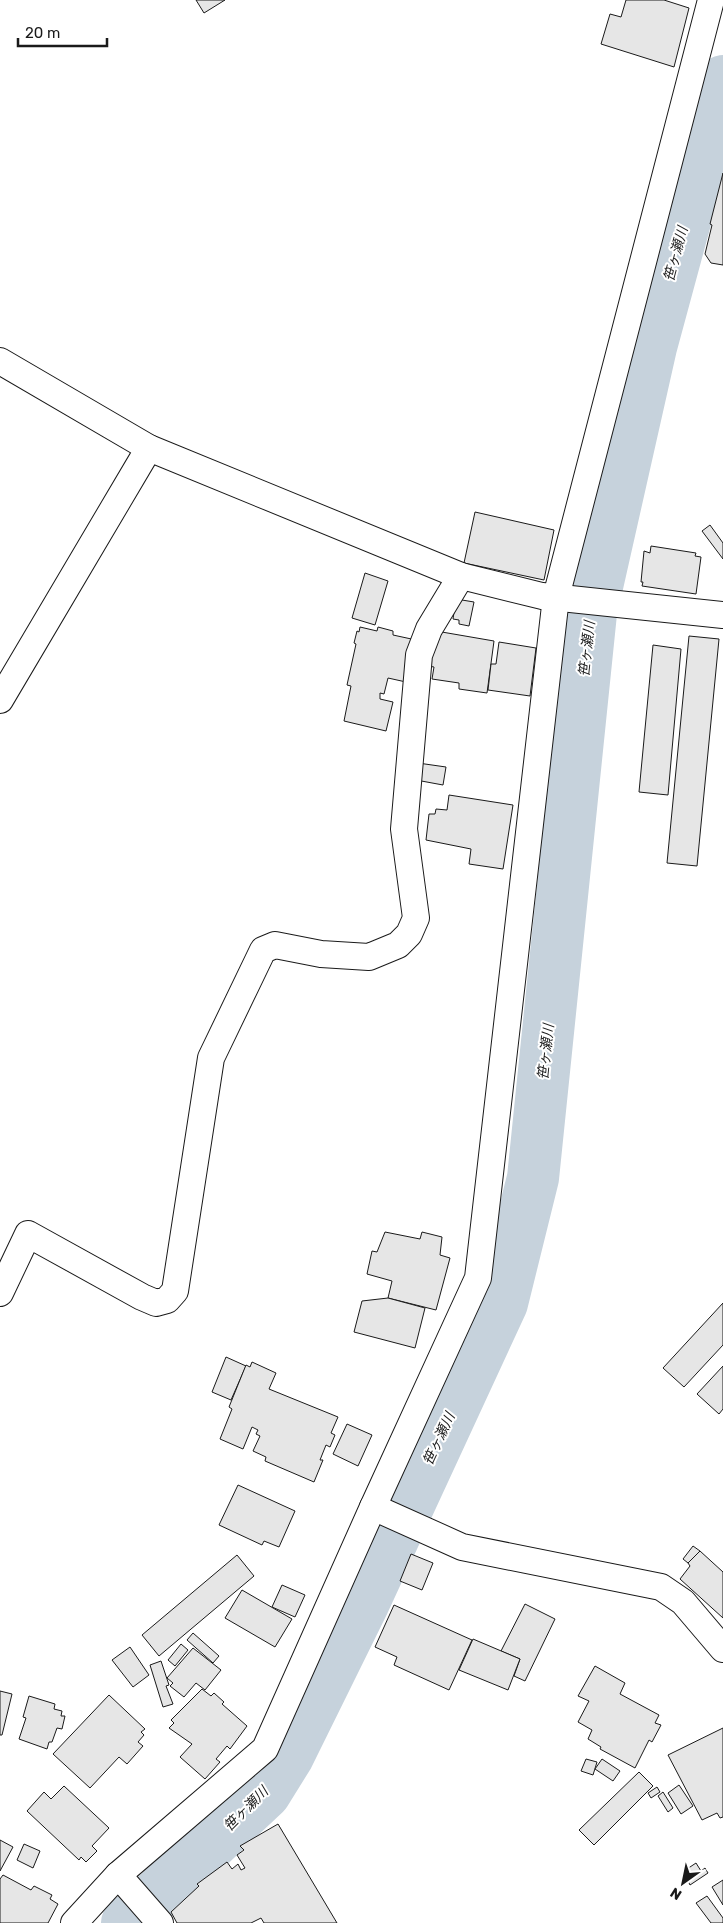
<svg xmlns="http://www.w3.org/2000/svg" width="723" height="1923" font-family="Rubik,'Noto Sans JP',sans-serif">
  <rect width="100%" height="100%" fill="#fff"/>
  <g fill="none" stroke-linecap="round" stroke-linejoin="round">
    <polyline stroke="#c6d2dc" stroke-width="52" points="127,1923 265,1793 288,1756 363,1604 502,1303 533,1178 591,613 651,347 723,81"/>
  </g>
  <g fill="#e6e6e6" stroke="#1a1a1a">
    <polygon points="196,0 225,0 204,13"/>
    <polygon points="626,0 664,0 689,8 674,67 601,44 610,14 621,17"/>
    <polygon points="723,173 723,265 711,263 705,254 712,225 710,224"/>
    <polygon points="475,512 554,530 544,580 464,563"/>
    <polygon points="710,525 723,543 723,559 702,531"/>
    <polygon points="651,546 696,553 695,556 701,557 696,594 642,586 643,582 641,582 644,551 650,553"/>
    <polygon points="365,573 388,581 375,625 352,618"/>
    <polygon points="456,599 474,602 469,626 459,624 459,620 453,619"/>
    <polygon points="360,627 377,631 378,627 393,631 393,635 416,640 406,682 388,678 384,694 380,693 380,699 393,702 386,731 344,721 351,686 347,685 356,644 354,643 357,631 359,632"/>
    <polygon points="436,631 494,641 487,693 459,689 459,683 432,679 434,667 428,666"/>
    <polygon points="689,636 719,639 697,866 667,863"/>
    <polygon points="499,642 536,648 530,696 488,690 491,664 496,664"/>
    <polygon points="653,645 681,649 668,795 639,792"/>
    <polygon points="418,763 446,767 443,785 416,780"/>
    <polygon points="449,795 513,805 503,869 469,864 471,849 426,840 429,814 435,814 436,809 447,810"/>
    <polygon points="385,1232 420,1239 422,1232 442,1237 440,1255 450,1258 436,1310 388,1298 392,1281 367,1274 372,1251 377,1252"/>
    <polygon points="388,1298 425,1308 415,1348 354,1332 362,1301"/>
    <polygon points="723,1303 723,1345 684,1387 663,1368"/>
    <polygon points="226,1357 246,1366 231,1400 212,1392"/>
    <polygon points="252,1362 276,1373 269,1389 338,1417 331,1433 335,1435 330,1447 326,1445 320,1460 323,1460 314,1482 265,1461 266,1457 253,1451 260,1436 256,1434 258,1430 252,1427 243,1449 220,1439 232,1409 229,1407 246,1365 250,1367"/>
    <polygon points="723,1366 723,1409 719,1414 697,1394"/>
    <polygon points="347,1424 372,1435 358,1466 333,1454"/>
    <polygon points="238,1485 295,1511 279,1547 264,1541 262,1545 219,1525"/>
    <polygon points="693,1546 700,1551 688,1563 683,1559"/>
    <polygon points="700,1551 723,1572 723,1618 680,1579 690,1566 688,1563"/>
    <polygon points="411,1554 433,1563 422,1590 400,1581"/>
    <polygon points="237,1555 254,1576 159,1656 142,1635"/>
    <polygon points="282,1585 305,1595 295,1617 272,1607"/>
    <polygon points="242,1590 292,1619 275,1647 225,1618"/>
    <polygon points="525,1604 555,1619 525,1681 514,1676 520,1659 501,1651"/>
    <polygon points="394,1605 472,1640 449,1690 394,1665 397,1657 375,1647"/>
    <polygon points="193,1633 219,1656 213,1663 187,1640"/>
    <polygon points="473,1639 520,1659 508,1690 459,1670"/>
    <polygon points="181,1644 188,1650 175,1666 168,1660"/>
    <polygon points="130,1647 149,1675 133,1687 112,1660"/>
    <polygon points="193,1648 221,1670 205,1690 196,1683 184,1697 170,1686 173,1683 167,1678"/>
    <polygon points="161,1661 169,1685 166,1686 173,1704 163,1707 150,1665"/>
    <polygon points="595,1666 625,1683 620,1694 659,1715 655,1723 661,1725 652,1742 649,1740 635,1768 600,1749 601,1747 588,1739 592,1730 578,1722 589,1701 578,1696"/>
    <polygon points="202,1689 211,1696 214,1693 224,1702 222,1704 247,1726 230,1749 227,1746 216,1759 220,1762 205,1779 180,1757 192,1744 169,1728 174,1723 171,1720"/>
    <polygon points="0,1691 12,1694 2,1735 0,1735"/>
    <polygon points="109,1695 145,1729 141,1732 144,1735 138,1742 143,1746 127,1764 119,1757 90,1788 53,1754"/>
    <polygon points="29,1696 55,1704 54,1709 62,1711 61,1716 65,1716 62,1729 57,1728 52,1742 49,1742 47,1749 19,1739 26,1718 23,1717"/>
    <polygon points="723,1728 723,1817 720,1818 717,1813 702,1820 668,1755"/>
    <polygon points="586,1759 597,1762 593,1775 581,1771"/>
    <polygon points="602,1759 620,1771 613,1781 595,1769"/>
    <polygon points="639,1772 653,1786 594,1845 579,1830"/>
    <polygon points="679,1785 693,1806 681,1814 668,1793"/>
    <polygon points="64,1786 109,1828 92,1846 97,1851 86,1862 81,1857 79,1860 27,1811 44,1792 51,1799"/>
    <polygon points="657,1787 660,1792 651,1798 648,1793"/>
    <polygon points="663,1792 673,1808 668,1812 658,1796"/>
    <polygon points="278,1824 337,1923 264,1923 261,1918 251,1923 177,1923 171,1912 199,1886 197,1884 227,1862 232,1869 238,1864 241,1870 245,1868 237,1855 244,1850 240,1846"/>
    <polygon points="0,1840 13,1847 0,1871"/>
    <polygon points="24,1844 40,1851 33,1868 17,1860"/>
    <polygon points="696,1863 701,1871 705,1868 708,1873 690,1885 687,1879 692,1876 687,1869"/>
    <polygon points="3,1875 31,1890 34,1886 52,1895 50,1899 58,1904 48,1923 0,1923 0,1879"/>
    <polygon points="723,1880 723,1905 712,1887"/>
    <polygon points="707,1896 723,1918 723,1923 711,1923 696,1903"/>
  </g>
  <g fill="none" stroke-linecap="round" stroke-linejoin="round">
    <g stroke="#1a1a1a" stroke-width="28">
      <g id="street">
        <polyline points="0,361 149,448 461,576 542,596 723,615"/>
        <polyline points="0,700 149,448"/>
        <polyline points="0,1293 28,1234 142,1297 156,1303 167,1300 175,1291 211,1058 263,950 275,945 321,954 369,957 398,945 409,934 416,918 404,829 419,655 429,629 461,576"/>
        <polyline points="373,1507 462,1547 661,1587 683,1602 723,1649"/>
        <polyline points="118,1875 160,1923"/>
        <polyline points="74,1923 118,1875 265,1749 373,1507 478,1278 556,597 711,0"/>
      </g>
    </g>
    <use href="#street" stroke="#fff" stroke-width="26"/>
  </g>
  <g text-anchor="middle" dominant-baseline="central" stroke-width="4" stroke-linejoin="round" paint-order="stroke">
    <g font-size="14" font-style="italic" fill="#1a1a1a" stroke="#fff">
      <text transform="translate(676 254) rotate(-75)">笹ヶ瀬川</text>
      <text transform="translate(587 649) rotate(-84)">笹ヶ瀬川</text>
      <text transform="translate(546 1052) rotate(-84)">笹ヶ瀬川</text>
      <text transform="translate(439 1439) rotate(-65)">笹ヶ瀬川</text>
      <text transform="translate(246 1809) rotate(-45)">笹ヶ瀬川</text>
    </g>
  </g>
  <g transform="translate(683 1883) rotate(213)" stroke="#ffffff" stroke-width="4" paint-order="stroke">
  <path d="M0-4L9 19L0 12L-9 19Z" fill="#1a1a1a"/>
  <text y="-8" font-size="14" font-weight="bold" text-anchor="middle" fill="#1a1a1a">N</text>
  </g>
  <path d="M18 38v8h89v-8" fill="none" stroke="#1a1a1a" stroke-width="2.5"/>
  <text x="25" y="38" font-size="15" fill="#1a1a1a" stroke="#ffffff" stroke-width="4" paint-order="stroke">20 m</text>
</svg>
